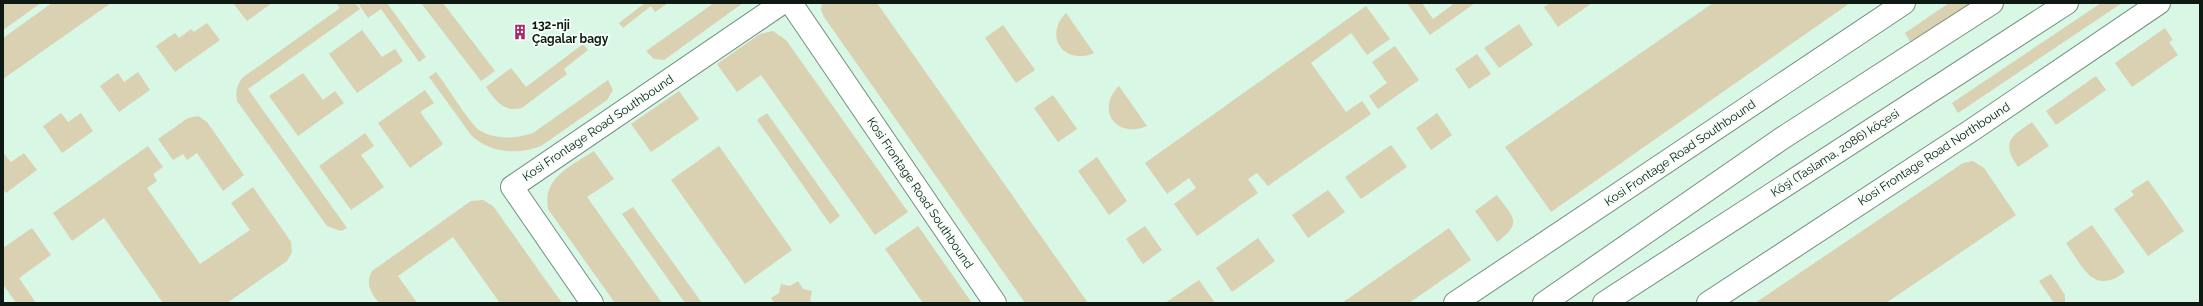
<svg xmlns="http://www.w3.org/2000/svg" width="2203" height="306" font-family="Raleway,sans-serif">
  <rect width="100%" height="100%" fill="#d9f7e5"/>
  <g fill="#dad0b2">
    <polygon points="3,3 41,3 3,30"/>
    <polygon points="52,3 111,3 3,79 3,38"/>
    <polygon points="233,3 272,3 247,21"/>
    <path d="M336 3H355L360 9 248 89 347 228 341 231 327 226 237 101C235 91 237 86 242 78L340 8Z"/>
    <polygon points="358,3 387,3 426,57 419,62 381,9 368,18"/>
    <polygon points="421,3 443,3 495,71 481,81"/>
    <polygon points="645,3 668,3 655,12 651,6 623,28 619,23"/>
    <polygon points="714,3 743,3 664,60 654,59 646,51"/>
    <polygon points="822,3 877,3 1088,303 1025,303 824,17 821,10"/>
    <polygon points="1407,3 1422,3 1433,19 1455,3 1475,3 1430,35"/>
    <polygon points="1550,3 1592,3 1558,27 1544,7"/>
    <polygon points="1713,3 1850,3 1551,212 1505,147"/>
    <polygon points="1949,3 1972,3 1911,43 1905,33"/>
    <polygon points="2101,3 2122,3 1958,113 1952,103"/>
    <polygon points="1366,6 1390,39 1367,55 1351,33 1311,63 1346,112 1362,101 1371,114 1268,186 1257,173 1248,179 1258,193 1197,236 1174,204 1196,188 1189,178 1167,194 1145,163"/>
    <path d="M1066 13 1094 53C1064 66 1043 36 1066 13Z"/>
    <polygon points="207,23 220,40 175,72 156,46 175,33 179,38 191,29 194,32"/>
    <polygon points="1519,24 1533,45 1499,68 1484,48"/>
    <polygon points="1003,25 1035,70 1016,83 985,38"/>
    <polygon points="2165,28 2173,40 2169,42 2178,55 2132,87 2115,63"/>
    <polygon points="362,30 382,57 395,49 403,61 357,93 329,54"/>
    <polygon points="773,31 786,40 908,212 875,235 761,75 737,92 717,64 760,34"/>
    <path d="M583 44 588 50 564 69 567 74 522 108C504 113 495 100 486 87L511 68 526 87Z"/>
    <polygon points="1395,46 1419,80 1378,109 1369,96 1387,83 1372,62"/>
    <polygon points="1477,54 1491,74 1469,89 1455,69"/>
    <polygon points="138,72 150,90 119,112 100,86 118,73 124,82"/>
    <path d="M436 72C445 83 470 124 479 130 495 140 516 139 533 133L608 80 613 90 607 100 541 146C518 155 489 153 471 135L429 77Z"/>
    <polygon points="303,73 323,100 335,91 344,103 298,136 269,96"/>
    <polygon points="2096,76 2106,90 2056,125 2046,111"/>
    <path d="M1119 86 1147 126C1116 139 1095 110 1119 86Z"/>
    <polygon points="425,90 434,103 420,112 443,144 410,168 378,123"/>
    <polygon points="679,91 699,119 651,152 631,124"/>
    <polygon points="1053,95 1077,129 1058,142 1034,108"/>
    <polygon points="61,113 68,122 81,113 93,131 62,153 43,126"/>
    <polygon points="767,113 840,216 830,224 757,120"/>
    <polygon points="1437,113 1452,135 1431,150 1416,128"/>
    <polygon points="198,116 207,122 244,175 223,191 197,153 187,160 183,154 173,160 158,139 188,118"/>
    <path d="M2032 122 2049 146 2018 167C2001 142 2010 137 2032 122Z"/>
    <polygon points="365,133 374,146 361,155 384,187 351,210 319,166"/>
    <polygon points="1391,145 1407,167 1361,199 1345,177"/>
    <polygon points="148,146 163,167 153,174 157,181 147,188 200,264 250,230 231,203 253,187 291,242 292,252 287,261 227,303 163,303 104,218 72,241 53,213"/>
    <polygon points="719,146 792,250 745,284 671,180"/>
    <path d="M594 151 614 179 587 197 662 303H615L548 209C542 178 571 166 594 151Z"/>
    <polygon points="24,153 37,170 6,193 3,189 3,155 4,154 11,162"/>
    <polygon points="1097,157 1127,201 1109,215 1078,171"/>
    <polygon points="1973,161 1984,168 2016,215 1886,303 1755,303 1963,163"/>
    <polygon points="2148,180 2184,231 2148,256 2114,209 2134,195 2131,191"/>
    <polygon points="1328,190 1345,212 1308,238 1292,215"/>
    <path d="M1497 195C1513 218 1524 222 1497 242L1475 211Z"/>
    <path d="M483 200 493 206 562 303H500L453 237 398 276 417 303H379C371 292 365 284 372 271L471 201Z"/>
    <polygon points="633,207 702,303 685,303 622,214"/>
    <path d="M2092 225 2125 272C2093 296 2083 267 2066 243Z"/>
    <polygon points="918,226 972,303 923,303 885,249"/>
    <polygon points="1145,226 1162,250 1143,264 1126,239"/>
    <polygon points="32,228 51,255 19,278 36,303 16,303 3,284 3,248"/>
    <polygon points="1449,228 1471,260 1409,303 1342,303"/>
    <polygon points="1258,238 1275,261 1232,292 1216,268"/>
    <polygon points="2051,274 2065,295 2065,303 2054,303 2039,281"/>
    <polygon points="1199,280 1215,303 1165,303"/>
    <polygon points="798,281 803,289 812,291 810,300 812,303 775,303 771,298 779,293 781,284 790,286"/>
  </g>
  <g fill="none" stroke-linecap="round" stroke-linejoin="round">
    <g stroke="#74907f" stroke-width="24">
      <g id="minor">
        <polyline points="791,3 995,303"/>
        <polyline points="592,303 512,187 782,3"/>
        <polyline points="1455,303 1904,3"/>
        <polyline points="1708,303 1972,130 2159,3"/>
      </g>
    </g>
    <g stroke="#74907f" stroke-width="24">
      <g id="major">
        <polyline points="1544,303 1781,139 1992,3"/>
        <polyline points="1604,303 2067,3"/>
      </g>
    </g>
    <use href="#minor" stroke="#fff" stroke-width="22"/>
    <use href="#major" stroke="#fff" stroke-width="22"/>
  </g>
  <defs>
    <g id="building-bare" transform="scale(1.2)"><path d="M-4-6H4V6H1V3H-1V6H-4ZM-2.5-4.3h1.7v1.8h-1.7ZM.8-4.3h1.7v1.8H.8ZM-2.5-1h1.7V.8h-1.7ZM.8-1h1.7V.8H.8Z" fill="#ac2870" stroke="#f3fff7" stroke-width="2.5" paint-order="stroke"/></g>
  </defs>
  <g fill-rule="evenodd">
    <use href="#building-bare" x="520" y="32"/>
  </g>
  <g text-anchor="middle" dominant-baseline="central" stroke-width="4" stroke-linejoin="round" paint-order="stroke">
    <g font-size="12" font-weight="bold" fill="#0f1913" stroke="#f3fff7" text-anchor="start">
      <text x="532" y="25">132-nji<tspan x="532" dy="14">Çagalar bagy</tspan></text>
    </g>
    <g font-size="12" fill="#0f1913" stroke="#f3fff7">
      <text transform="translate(598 128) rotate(-34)">Kosi Frontage Road Southbound</text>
      <text transform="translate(1680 153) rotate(-34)">Kosi Frontage Road Southbound</text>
      <text transform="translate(1835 153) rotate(-33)">Köşi (Taslama, 2086) köçesi</text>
      <text transform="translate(1934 154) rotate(-33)">Kosi Frontage Road Northbound</text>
      <text transform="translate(920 193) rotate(56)">Kosi Frontage Road Southbound</text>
    </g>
  </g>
  <rect width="2203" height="306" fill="none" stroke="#0f1913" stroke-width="8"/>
</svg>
